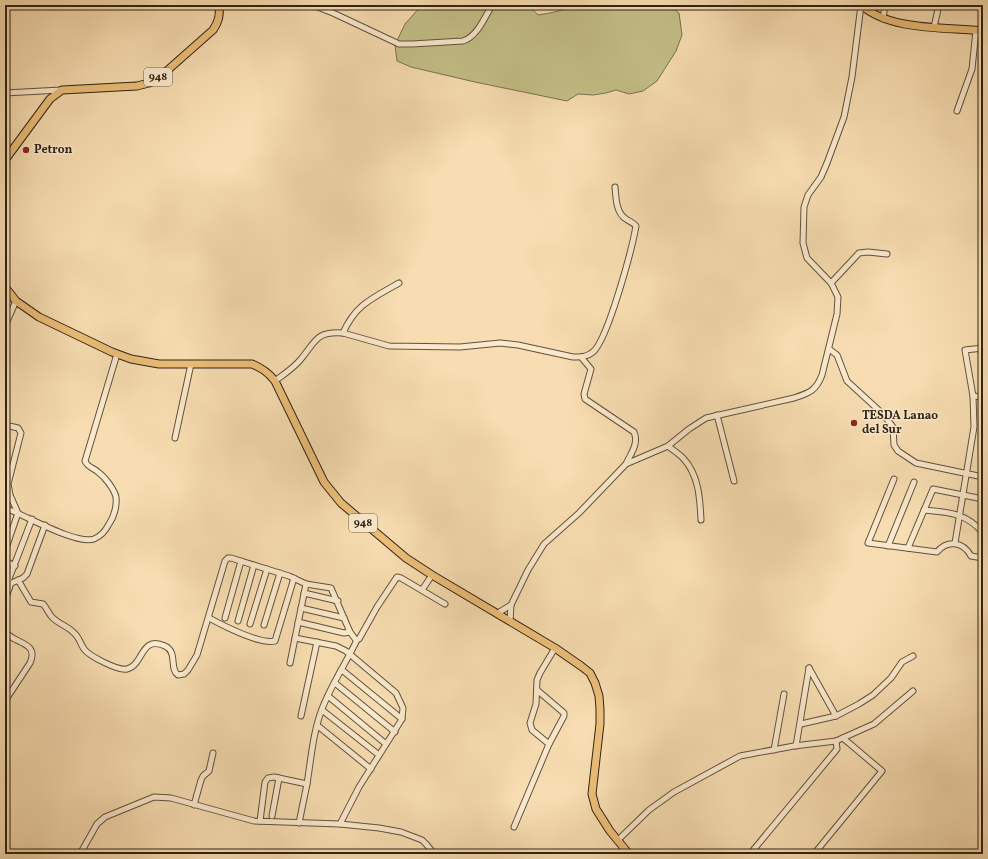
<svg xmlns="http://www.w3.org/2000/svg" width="988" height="859" font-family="Vollkorn,serif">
  <rect width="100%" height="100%" fill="#f7ddb1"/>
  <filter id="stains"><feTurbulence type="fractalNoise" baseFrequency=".005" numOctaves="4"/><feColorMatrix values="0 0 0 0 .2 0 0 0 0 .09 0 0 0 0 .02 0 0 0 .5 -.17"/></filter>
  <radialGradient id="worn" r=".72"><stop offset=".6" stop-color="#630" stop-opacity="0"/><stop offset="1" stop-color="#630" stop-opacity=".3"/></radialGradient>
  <path fill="#c4bf87" stroke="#7a704e" d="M422 5H491L490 8C500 7 520 2 528 6 532 8 535 12 538 15 551 13 562 11 574 5H669L679 13 682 35 676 51 657 81 643 91 629 94 616 90 606 93 593 95 578 94 567 101 475 82 411 67 397 61 395 45 405 24Z"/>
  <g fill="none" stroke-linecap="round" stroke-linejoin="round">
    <g stroke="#62513d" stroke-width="7">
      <g id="minor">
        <path d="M312 5 333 13 399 44H412L463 41C477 37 485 17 492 5"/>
        <polyline points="883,19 885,5"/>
        <polyline points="934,27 939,5"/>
        <polyline points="5,93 61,90"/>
        <polyline points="957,111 972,69 976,30"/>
        <polyline points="831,283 859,253 868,252 887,254"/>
        <polyline points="5,326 16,301"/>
        <path d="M343 333C356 304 373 298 399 283"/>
        <polyline points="829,349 837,355 847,381 883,414 893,427 894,445 898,451 916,463 983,477"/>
        <path d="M581 357 591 369 584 394 585 399 634 432C639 444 631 453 626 464"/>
        <path d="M275 381C284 374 294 368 301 359 316 341 316 331 343 333L389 346 460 347 500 343 518 345 573 357C581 357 587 357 593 352 608 339 632 249 636 226 633 222 630 222 626 219 616 213 616 198 615 187"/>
        <polyline points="973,396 983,397"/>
        <polyline points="717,415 734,481"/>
        <polyline points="5,425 18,428 21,433 8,484 10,495 18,513 5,551"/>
        <polyline points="175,438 191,364"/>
        <path d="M668 446C673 450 679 454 683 458 699 475 700 499 701 520"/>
        <path d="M894 479 868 543 937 552C947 540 963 541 971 556L983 558"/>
        <path d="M5 508C25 515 76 545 94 539 101 536 106 530 109 524 114 517 117 506 116 497 114 489 105 477 98 472 94 468 87 467 85 461L117 354"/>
        <path d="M924 510C948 512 967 513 983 533"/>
        <polyline points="955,543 974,427 973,396 965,350 983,348"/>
        <polyline points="888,546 914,482"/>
        <polyline points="908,548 933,489 983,499"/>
        <polyline points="5,561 15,566"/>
        <path d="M18 580 31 602 43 604C47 608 48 613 52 617 58 624 68 626 74 633 79 637 80 643 84 649 89 656 118 671 127 669 144 665 140 635 165 646 178 652 169 669 178 675L184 674 188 670 197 655 225 561 228 558H231L289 576 306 584 331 588 350 632 356 640 359 639 377 607 397 577 401 578 445 604"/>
        <polyline points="7,585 23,578 27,574 45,525"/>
        <polyline points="5,589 32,519"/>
        <polyline points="422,590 432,575"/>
        <polyline points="304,593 338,601"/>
        <polyline points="5,600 10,586"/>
        <polyline points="301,608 344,618"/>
        <polyline points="498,613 511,605"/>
        <path d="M209 618C222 625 261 645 275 641L294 578"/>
        <polyline points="225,618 241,561"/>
        <polyline points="238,621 254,565"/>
        <path d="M510 621 511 605 528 570 544 544 579 513 626 464 668 446 689 429 706 418 794 398C809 393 816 391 822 375L837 314 838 297 831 283 807 258 803 243 804 207 808 195 821 177 827 163 844 117 852 77 861 5"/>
        <polyline points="298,622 344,633 350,632"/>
        <polyline points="250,624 267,569"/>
        <polyline points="264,625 280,573"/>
        <path d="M5 631C12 644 40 641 30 663L5 701"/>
        <polyline points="295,638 336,646 346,651 396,693 403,708 402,719 359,787 340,824"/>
        <polyline points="290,663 306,584"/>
        <polyline points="809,668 836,716"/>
        <polyline points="342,670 402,719"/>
        <polyline points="335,683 395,732"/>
        <polyline points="537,690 564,713 564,716 549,744"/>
        <polyline points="328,696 386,744"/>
        <polyline points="322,710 379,755"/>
        <polyline points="301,716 317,642"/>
        <polyline points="801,724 836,716 859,704 873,695 891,678 902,662 913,656"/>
        <polyline points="318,726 371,769"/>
        <polyline points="796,746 809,668"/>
        <polyline points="774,750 784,694"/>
        <path d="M307 784C311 759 313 732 322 709 331 685 346 663 357 640"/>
        <polyline points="194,805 201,780 203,776 209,771 213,753"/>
        <polyline points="272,816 279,778"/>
        <polyline points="260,821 265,782 268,778 274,777 307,784 299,823"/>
        <polyline points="514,827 549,744 532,730 530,723 536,704 537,680 540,673 555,648"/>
        <polyline points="618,840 649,810 674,792 740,756 794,746 836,741 874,724 913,691"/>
        <polyline points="80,854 97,824 105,817 154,797 171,798 254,821 340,824 379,828 401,832 422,840 427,845 434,854"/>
        <polyline points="750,854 837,749 836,741"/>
        <polyline points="814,854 882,771 843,738"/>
      </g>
    </g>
    <g stroke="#302216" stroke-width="9">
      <g id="major">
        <path d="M861 5C890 31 946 27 983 31"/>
        <path d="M5 160 50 99 62 90 137 86 149 83 161 76 213 30C219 21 220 15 219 5"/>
        <path d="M5 287 16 301 39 317 112 352 131 359 159 364H252C262 368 268 372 275 381L324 482 341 503 406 558 432 575 555 648 581 666 590 673 595 683 599 696 600 709V724L592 794 596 809 610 831 629 854"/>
      </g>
    </g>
    <use href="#minor" stroke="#fae9cc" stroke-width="5"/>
    <use href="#major" stroke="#ecbe78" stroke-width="7"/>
  </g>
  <g fill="#8f2418" stroke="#fae9cc" stroke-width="1.5">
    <circle cx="26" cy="150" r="4"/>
    <circle cx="854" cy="423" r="4"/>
  </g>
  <g text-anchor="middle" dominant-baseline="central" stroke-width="3" stroke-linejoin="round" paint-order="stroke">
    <g fill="#fae9cc" stroke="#6d5e4d" stroke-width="1">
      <rect x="144" y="68" width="28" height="18" rx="3"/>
      <rect x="349" y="514" width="28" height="18" rx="3"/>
    </g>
    <g font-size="11" font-weight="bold" fill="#302216">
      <text x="158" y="77">948</text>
      <text x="363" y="523">948</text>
    </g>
    <g font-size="12" font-weight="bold" fill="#302216" stroke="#fae9cc" text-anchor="start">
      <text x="34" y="150">Petron</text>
      <text x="862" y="416">TESDA Lanao<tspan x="862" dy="14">del Sur</tspan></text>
    </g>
  </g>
  <rect width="988" height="859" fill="none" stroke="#f7ddb1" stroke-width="20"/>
  <rect x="6" y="6" width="976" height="847" fill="none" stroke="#302216" stroke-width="2"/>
  <rect x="10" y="10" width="968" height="839" fill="none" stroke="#302216"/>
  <rect width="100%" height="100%" filter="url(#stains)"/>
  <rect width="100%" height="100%" fill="url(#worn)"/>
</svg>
